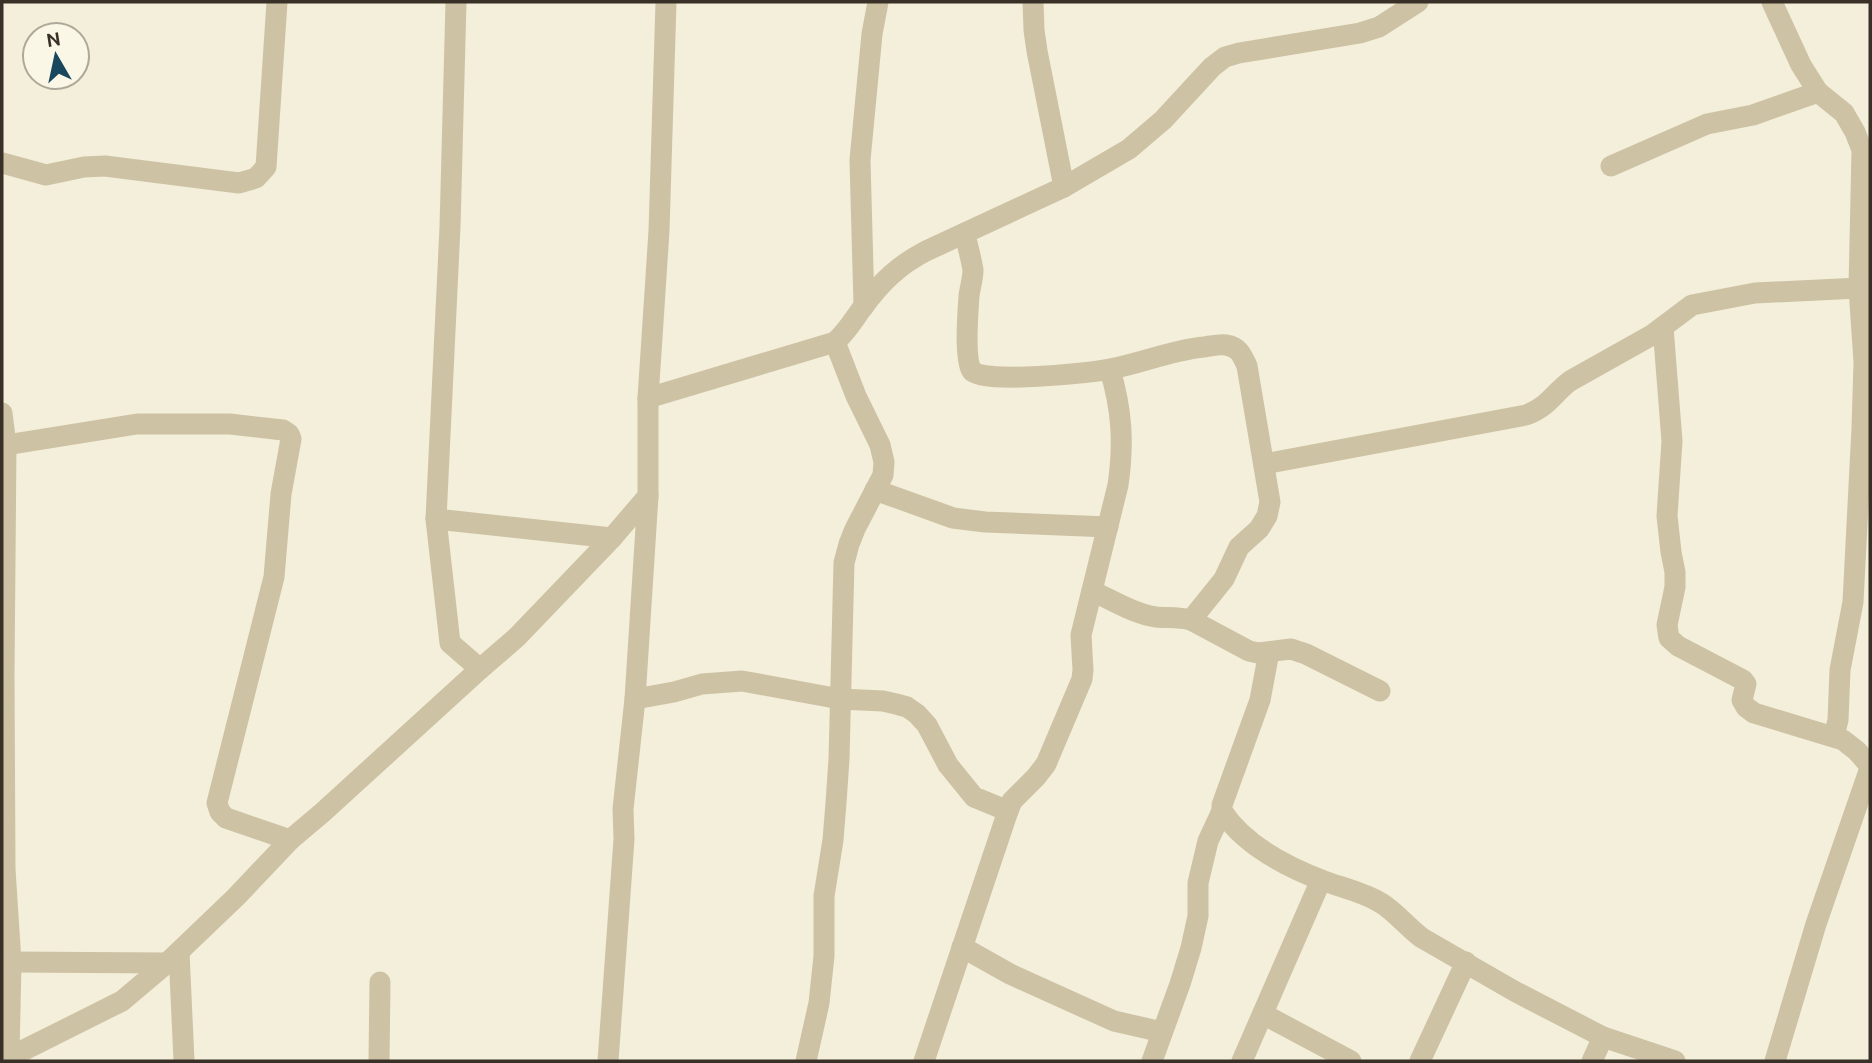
<svg xmlns="http://www.w3.org/2000/svg" width="1872" height="1063" font-family="Ubuntu,sans-serif">
  <rect width="100%" height="100%" fill="#f4efda"/>
  <g fill="none" stroke-linecap="round" stroke-linejoin="round">
    <g stroke="#cec2a5" stroke-width="21">
      <polyline points="456,2 450,227 436,519 450,643 480,669 517,637 612,538"/>
      <polyline points="1033,2 1034,30 1037,51 1064,187"/>
      <polyline points="1772,2 1801,65 1818,92 1844,113 1855,132 1862,150 1859,288 1864,362 1862,428 1853,602 1840,670 1838,720 1834,736"/>
      <polyline points="2,163 46,175 84,167 105,166 239,183 256,178 266,167 277,2"/>
      <polyline points="1611,166 1707,124 1753,115 1818,92"/>
      <path d="M965 233C967 245 971 257 973 270 973 279 970 287 969 296 968 311 964 359 972 371 983 384 1091 373 1110 369 1142 363 1172 350 1204 347 1211 346 1219 344 1226 345 1239 347 1242 355 1247 366L1270 502 1267 516 1259 529 1239 547 1224 579 1191 620"/>
      <polyline points="864,306 860,160 872,34 878,2"/>
      <polyline points="1663,327 1672,441 1667,516 1671,552 1675,572 1675,587 1667,625 1669,638 1678,646 1743,680 1746,684 1742,700 1746,707 1754,713 1843,740 1857,751 1870,766"/>
      <path d="M648 398 835 342C847 332 854 319 863 307 881 282 899 265 926 251L1064 187 1129 149 1163 120 1212 67 1225 57 1239 53 1360 33 1379 27 1418 2"/>
      <polyline points="2,413 6,445 4,674 5,869 11,962 9,1055"/>
      <polyline points="6,445 137,424 230,424 283,430 289,434 291,439 281,494 274,577 217,803 220,812 226,818 290,840"/>
      <path d="M1264 464 1526 415C1548 407 1553 394 1570 381L1652 335 1692 305 1755 293 1859 288"/>
      <polyline points="875,490 953,518 985,522 1108,527"/>
      <polyline points="436,519 612,538 648,496"/>
      <path d="M1092 591C1112 600 1134 614 1156 617 1168 618 1179 617 1191 620L1249 651 1258 653 1291 649 1306 654 1380 691"/>
      <path d="M1269 652 1260 700 1222 805V811C1244 845 1287 867 1324 881 1343 888 1363 892 1381 903 1396 912 1407 927 1422 938L1516 992 1603 1037 1675 1061"/>
      <path d="M635 699 674 692 702 684 742 681 840 699 883 701 896 704 907 707 917 714 927 725 948 765 974 797 1008 811 1012 801 1036 777 1046 764 1082 679 1083 670 1081 635 1118 485C1124 443 1122 410 1110 370"/>
      <polyline points="962,947 1010,974 1114,1021 1162,1032"/>
      <polyline points="179,952 184,1061"/>
      <polyline points="11,962 167,963"/>
      <polyline points="1263,1014 1351,1061"/>
      <polyline points="2,1061 9,1055 24,1050 122,1001 167,963 236,897 290,840 322,813 480,669"/>
      <polyline points="379,1061 380,982"/>
      <polyline points="608,1061 624,839 623,809 635,699 648,496 648,398 659,231 666,2"/>
      <polyline points="806,1061 819,1003 824,956 824,896 833,840 836,803 839,759 844,563 849,544 855,529 883,475 884,462 880,445 856,396 835,342"/>
      <polyline points="924,1061 1008,811"/>
      <polyline points="1152,1061 1180,984 1191,948 1198,916 1198,883 1208,841 1222,811"/>
      <polyline points="1242,1061 1321,880"/>
      <polyline points="1420,1061 1466,962"/>
      <polyline points="1592,1061 1603,1037"/>
      <polyline points="1775,1061 1816,924 1870,768"/>
    </g>
  </g>
  <rect width="1872" height="1063" fill="none" stroke="#393127" stroke-width="7"/>
  <g transform="translate(56 56) rotate(351)"><circle r="33" fill="#fbf7e7" stroke="#ada89a" stroke-width="2"/>
  <path d="M0-5L12 26L0 18L-12 26Z" fill="#18475e"/>
  <text y="-10" font-size="19" font-weight="bold" text-anchor="middle" fill="#393127">N</text>
  </g>
</svg>
